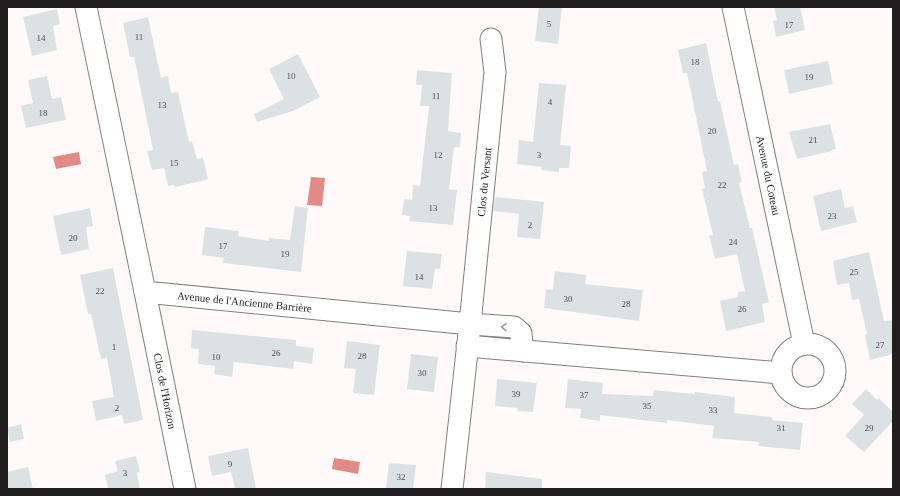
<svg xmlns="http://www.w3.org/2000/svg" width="900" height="496" font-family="Georgia,serif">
  <rect width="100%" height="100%" fill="#fffaf9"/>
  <g fill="#e18a86">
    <polygon points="79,152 81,164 56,169 53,157"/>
    <polygon points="311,177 325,178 322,206 307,205"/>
    <polygon points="334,458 360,462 358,474 332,469"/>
  </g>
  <g fill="#dce2e3">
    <polygon points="539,7 562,7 558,44 535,41"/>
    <polygon points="774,7 800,7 805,30 776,37 773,21 777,20"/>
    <polygon points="57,9 60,24 53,26 57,50 32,56 23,17"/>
    <polygon points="148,17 161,78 168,76 171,93 178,92 189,142 192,141 197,159 203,158 208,179 201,181 175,187 174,185 168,186 164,168 152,170 147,151 153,150 134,57 130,57 123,23"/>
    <polygon points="706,43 718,102 720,101 734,165 738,164 742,182 739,183 750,228 752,228 769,302 762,304 765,322 726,331 720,301 738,297 738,292 745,291 737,254 715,259 709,235 713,235 702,189 705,188 702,172 707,171 687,73 683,73 678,50"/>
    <polygon points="298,54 320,97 293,111 257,122 254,114 284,99 269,69"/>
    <polygon points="828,61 833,84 789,94 784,70"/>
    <polygon points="417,70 452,73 448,131 461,133 460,147 454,147 449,189 457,190 453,225 409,221 410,216 402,215 404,199 412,200 413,185 420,186 429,106 420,106 422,85 416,85"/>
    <polygon points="47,76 52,99 61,97 66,120 26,128 21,106 33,103 28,80"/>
    <polygon points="539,83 566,85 560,145 571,146 569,168 559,168 559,172 541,170 542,167 517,164 519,140 533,142"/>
    <polygon points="830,124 836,149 831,150 832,151 797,159 789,132"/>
    <polygon points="841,189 845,208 853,206 857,222 821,231 813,196"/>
    <polygon points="495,197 544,202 540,239 517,237 519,214 493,211"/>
    <polygon points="295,206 308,208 301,272 223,263 224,258 202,255 205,227 239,231 238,236 269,241 269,238 290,240"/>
    <polygon points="90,208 93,226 86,227 89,249 61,255 53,216"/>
    <polygon points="407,251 442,254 440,269 435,269 432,289 403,286"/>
    <polygon points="869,252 884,321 893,320 893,354 870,360 865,335 867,334 859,299 852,300 849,283 837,285 833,261"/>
    <polygon points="113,268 143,420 124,424 122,415 96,421 92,401 114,397 107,358 101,359 91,314 88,314 80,275"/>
    <polygon points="555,271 586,275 585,284 643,290 639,321 544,308 546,289 553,290"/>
    <polygon points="192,330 296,340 296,346 314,348 312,364 294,361 293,369 234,362 232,377 214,374 215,366 198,364 199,349 191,348"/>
    <polygon points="347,341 380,345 374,395 353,393 356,369 344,368"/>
    <polygon points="411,354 438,357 434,392 407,389"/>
    <polygon points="497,379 537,383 533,412 517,411 518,408 495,406"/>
    <polygon points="568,379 603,383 602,394 653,396 654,390 695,394 695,392 735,397 734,413 772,417 772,420 803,423 800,450 758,446 759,442 712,438 714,426 667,420 667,423 600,415 600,421 580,418 581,409 565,408"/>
    <polygon points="866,389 877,400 879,398 893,412 893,421 864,452 845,436 864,415 852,404"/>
    <polygon points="21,424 24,439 10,442 7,428"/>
    <polygon points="248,448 256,489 235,489 231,472 212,476 208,456"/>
    <polygon points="136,456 140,472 137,473 140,489 108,489 105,475 118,471 115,461"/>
    <polygon points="389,463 416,465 413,489 386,489"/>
    <polygon points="28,467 33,489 7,489 7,472"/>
    <polygon points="486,472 542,479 542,489 485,489"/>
  </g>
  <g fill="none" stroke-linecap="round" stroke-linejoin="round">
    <g stroke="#847e7e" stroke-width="23">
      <g id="street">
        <path id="s1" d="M86 7 145 292 470 324 452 489"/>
        <path id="s2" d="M733 7 804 344"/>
        <path id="s3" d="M145 292 185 489"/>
        <circle cx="808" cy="371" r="27"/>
        <path id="s4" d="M467 346 525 351 522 344 521 333 514 327 470 324 495 72 491 39"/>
        <polyline points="525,351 781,373"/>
      </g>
    </g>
    <use href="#street" stroke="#fff" stroke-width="21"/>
  </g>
  <defs><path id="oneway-chevron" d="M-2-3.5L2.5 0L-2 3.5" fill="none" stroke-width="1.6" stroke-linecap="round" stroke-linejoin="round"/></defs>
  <use stroke="#9b9a9a" href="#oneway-chevron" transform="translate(504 327) rotate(-176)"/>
  <g text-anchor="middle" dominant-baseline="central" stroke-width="3" stroke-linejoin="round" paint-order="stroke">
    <g font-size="9" fill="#4f4f4f">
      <text x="549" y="24">5</text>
      <text x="789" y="25">17</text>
      <text x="139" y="37">11</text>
      <text x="41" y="38">14</text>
      <text x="695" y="62">18</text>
      <text x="291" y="76">10</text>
      <text x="809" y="77">19</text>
      <text x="436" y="96">11</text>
      <text x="550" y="102">4</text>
      <text x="162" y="105">13</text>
      <text x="43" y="113">18</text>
      <text x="712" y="131">20</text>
      <text x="813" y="140">21</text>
      <text x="438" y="155">12</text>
      <text x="539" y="155">3</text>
      <text x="174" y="163">15</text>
      <text x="722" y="185">22</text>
      <text x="433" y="208">13</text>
      <text x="832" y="216">23</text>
      <text x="530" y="225">2</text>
      <text x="73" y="238">20</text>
      <text x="733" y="242">24</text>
      <text x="223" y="246">17</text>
      <text x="285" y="254">19</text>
      <text x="854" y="272">25</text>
      <text x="419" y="277">14</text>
      <text x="100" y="291">22</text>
      <text x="568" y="299">30</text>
      <text x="626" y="304">28</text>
      <text x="742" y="309">26</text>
      <text x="880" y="345">27</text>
      <text x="114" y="347">1</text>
      <text x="276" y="353">26</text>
      <text x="362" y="356">28</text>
      <text x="216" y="357">10</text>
      <text x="422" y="373">30</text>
      <text x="516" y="394">39</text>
      <text x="584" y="395">37</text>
      <text x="647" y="406">35</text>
      <text x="117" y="408">2</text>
      <text x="713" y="410">33</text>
      <text x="781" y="428">31</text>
      <text x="869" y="428">29</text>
      <text x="230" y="464">9</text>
      <text x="125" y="473">3</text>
      <text x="401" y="477">32</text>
    </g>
    <g font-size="11" fill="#201e1e" stroke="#fffaf9">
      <text stroke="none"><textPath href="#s2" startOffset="172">Avenue du Coteau</textPath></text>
      <text stroke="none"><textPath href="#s4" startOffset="273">Clos du Versant</textPath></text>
      <text stroke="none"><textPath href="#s1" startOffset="391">Avenue de l'Ancienne Barrière</textPath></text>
      <text stroke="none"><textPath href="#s3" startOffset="101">Clos de l'Horizon</textPath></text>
    </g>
  </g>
  <rect width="900" height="496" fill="none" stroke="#201e1e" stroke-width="16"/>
</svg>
